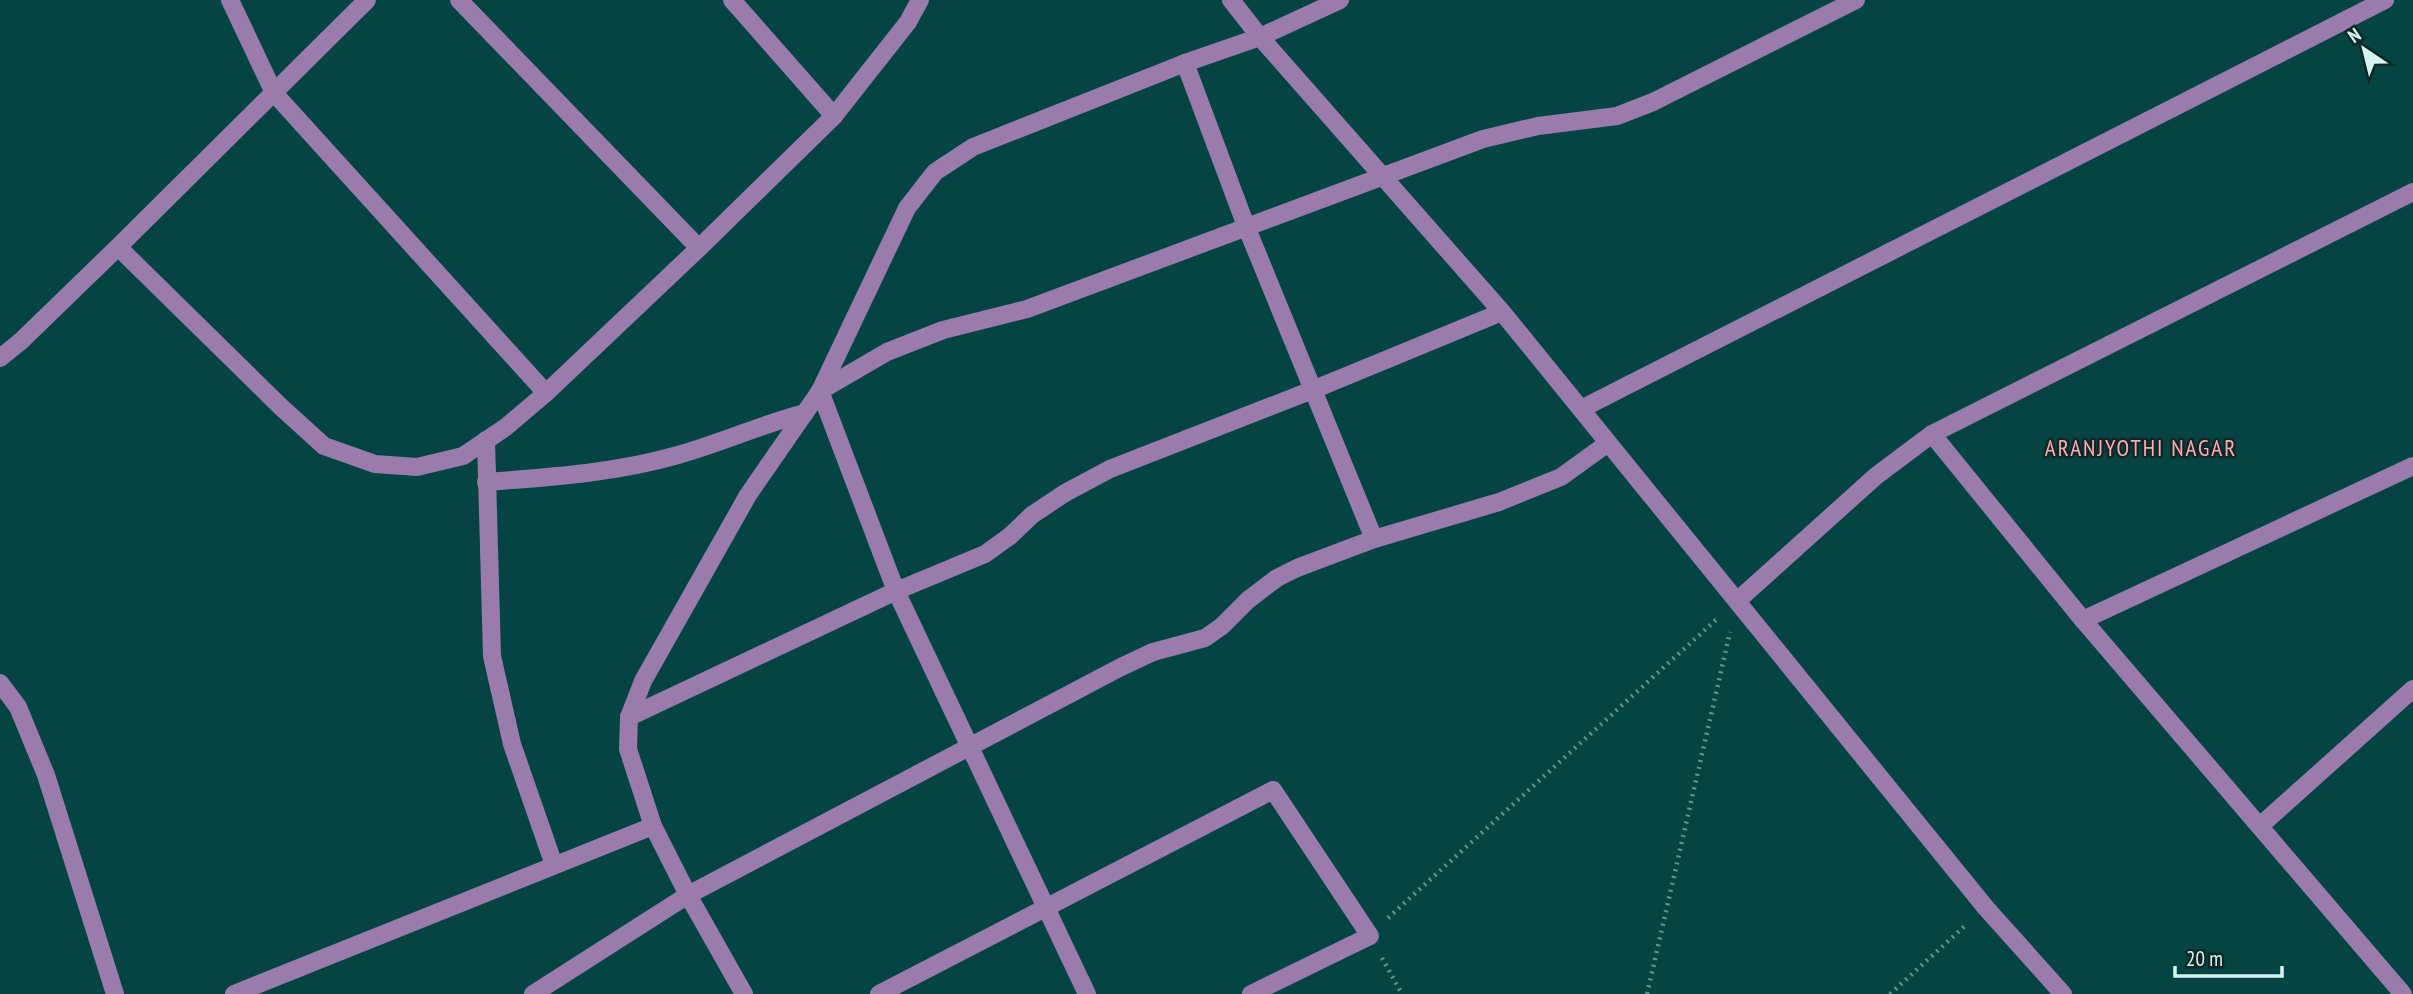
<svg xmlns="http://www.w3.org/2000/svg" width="2413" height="994" font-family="'PT Sans Narrow',sans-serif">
  <rect width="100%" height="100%" fill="#044544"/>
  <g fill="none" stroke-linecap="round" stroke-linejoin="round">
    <g stroke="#639492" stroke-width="4.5" stroke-dasharray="2 5" stroke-linecap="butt">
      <polyline points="1388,918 1718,618"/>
      <polyline points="1382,958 1402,994"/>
      <polyline points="1647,994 1730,632"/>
      <polyline points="1890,994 1967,924"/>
    </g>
    <g stroke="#9a7bab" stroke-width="18">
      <polyline points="230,0 274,93 546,393 699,248"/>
      <polyline points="459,0 699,248 834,116 908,22 920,0"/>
      <polyline points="732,0 834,116"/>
      <polyline points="1231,0 1260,37 1502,312 1986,908 2063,994"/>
      <polyline points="1185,63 1246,226 1374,539"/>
      <polyline points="118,247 281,407 324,446 375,464 417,467 463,456 506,427 546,393"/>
      <polyline points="0,358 21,341 118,247 367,0"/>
      <polyline points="820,391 887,352 943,330 1027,309 1483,139 1538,126 1617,116 1653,102 1856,0"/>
      <polyline points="820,391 896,591 1087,994"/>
      <polyline points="1581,409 2385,0"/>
      <polyline points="1932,434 2083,620 2403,994"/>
      <polyline points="486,440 492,656 512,744 554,865"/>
      <path d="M486 482C552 477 615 473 678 455 721 443 762 424 805 413"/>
      <polyline points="1737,601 1876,476 1932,434 2413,192"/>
      <polyline points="2083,620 2413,466"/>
      <polyline points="0,683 18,707 46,775 115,994"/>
      <polyline points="629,717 896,591 985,554 1010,536 1032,515 1065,493 1110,469 1315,389 1502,312"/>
      <polyline points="2261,825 2413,689"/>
      <polyline points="234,994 653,826"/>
      <polyline points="533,994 688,895 1121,667 1153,652 1205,638 1222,626 1248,600 1277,578 1297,568 1374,539 1499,502 1561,477 1608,443"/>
      <polyline points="744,994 688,895 653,826 628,749 629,717 643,681 748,495 820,391 907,208 935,172 973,147 1185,63 1260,37 1340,0"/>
      <polyline points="879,994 1273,790 1370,936 1251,994"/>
    </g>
  </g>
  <g text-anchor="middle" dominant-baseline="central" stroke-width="5" stroke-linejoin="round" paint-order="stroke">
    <g font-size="23" letter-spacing="2" fill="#ffaab2" stroke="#102727">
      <text x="2141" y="447">ARANJYOTHI NAGAR</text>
    </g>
  </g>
  <g transform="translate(2364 49) rotate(325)" stroke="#102727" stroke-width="5" paint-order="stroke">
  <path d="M0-5L12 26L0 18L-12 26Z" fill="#d7f3f1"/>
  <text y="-10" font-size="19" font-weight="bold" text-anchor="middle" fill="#d7f3f1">N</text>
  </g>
  <path d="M2175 966v10h107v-10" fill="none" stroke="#d7f3f1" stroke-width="3.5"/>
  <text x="2186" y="966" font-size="21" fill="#d7f3f1" stroke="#102727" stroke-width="5" paint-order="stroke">20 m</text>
</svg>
